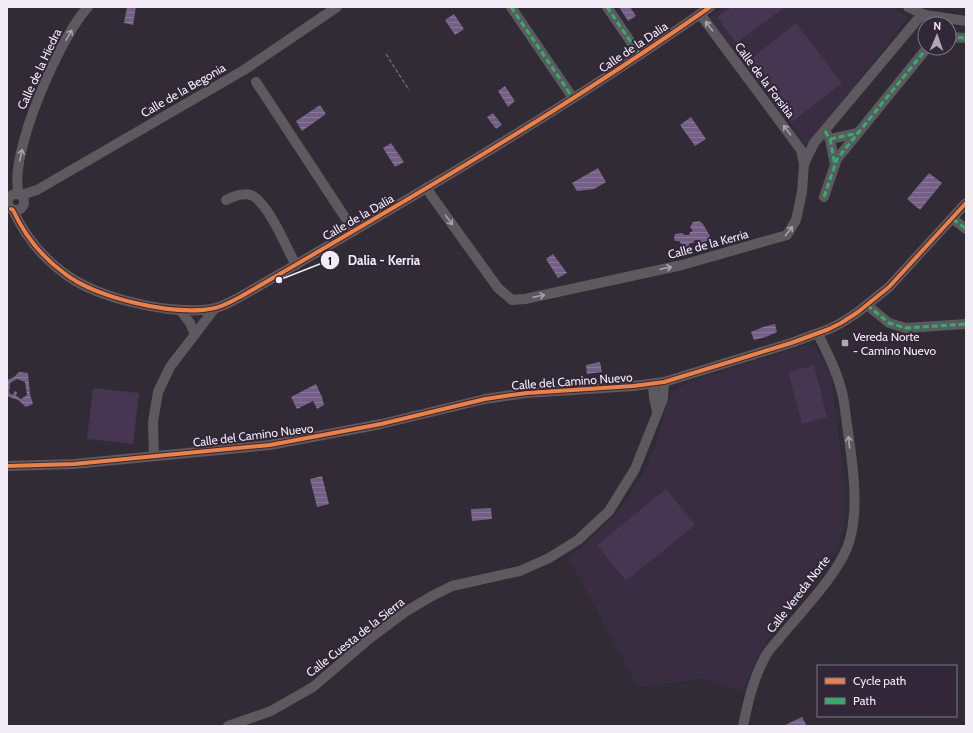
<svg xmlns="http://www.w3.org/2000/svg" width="973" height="733" font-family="Cabin,sans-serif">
  <defs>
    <pattern id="water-rules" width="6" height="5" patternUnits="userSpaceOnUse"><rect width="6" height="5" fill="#755f86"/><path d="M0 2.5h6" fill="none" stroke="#897698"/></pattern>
  </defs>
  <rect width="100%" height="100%" fill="#302b34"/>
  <g fill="#392d41">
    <polygon points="724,7 891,7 908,17 905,22 855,86 806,145 708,18"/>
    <polygon points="802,346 807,346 816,349 820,354 831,375 844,477 845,496 844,527 836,551 815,580 767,641 750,674 744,692 708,680 699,679 638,687 568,557 586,543 606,524 626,501 645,470 658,437 666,406 672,392 688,382"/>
  </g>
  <g fill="#463651">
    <polygon points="731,7 785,7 736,43 717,17"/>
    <polygon points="796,23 842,83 792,122 746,63"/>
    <polygon points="814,365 827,417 802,424 788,372"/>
    <polygon points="93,388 139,393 133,444 87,439"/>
    <polygon points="666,489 695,525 626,581 597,545"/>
  </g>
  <g fill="url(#water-rules)" fill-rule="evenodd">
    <polygon points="127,7 136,7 133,25 124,23"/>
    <polygon points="619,7 630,7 636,16 628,21"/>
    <polygon points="454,14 464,29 455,35 445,20"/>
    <polygon points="505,86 515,101 508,107 498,91"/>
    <polygon points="320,105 326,114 302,131 296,121"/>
    <polygon points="493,113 502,125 496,129 487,117"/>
    <polygon points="691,117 706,139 695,146 680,125"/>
    <polygon points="391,143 404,162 395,167 383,148"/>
    <polygon points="598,168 606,182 594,189 577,191 572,183"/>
    <polygon points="929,173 942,183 920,210 907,199"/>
    <polygon points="699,221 703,224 710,236 707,241 702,243 699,240 695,240 693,243 690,243 688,247 684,247 679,241 675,241 674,238 675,234 682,233 685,235 689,235 690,232 693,231 690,227 693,222"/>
    <polygon points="553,254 567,273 558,278 546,259"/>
    <polygon points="775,324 777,332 766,337 754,340 751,332 763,327"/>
    <polygon points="600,362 602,372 587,374 586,365"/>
    <path d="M19 372 28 373 30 394 33 404 26 407 18 400 7 396V380L14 377ZM17 379 25 382 27 395 21 399 16 396 17 392 15 391 13 395 9 393 10 383Z"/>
    <polygon points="316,384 322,397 324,405 317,409 313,401 297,409 291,397"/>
    <polygon points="322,476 329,504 317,507 310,479"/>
    <polygon points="491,508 492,519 472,521 471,509"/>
    <polygon points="802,717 807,726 783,726"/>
  </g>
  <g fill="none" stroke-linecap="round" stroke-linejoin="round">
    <polyline stroke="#67646a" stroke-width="1.5" stroke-dasharray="4 2" stroke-linecap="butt" points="386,54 409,90"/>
    <g stroke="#5c595f" stroke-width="10">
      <polyline points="511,7 573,98"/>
      <polyline points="607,7 639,54"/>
      <polyline points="908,7 925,15 966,21"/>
      <polyline points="700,14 801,150 804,164"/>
      <polyline points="949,37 966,38"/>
      <polyline points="256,82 354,231"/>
      <polyline points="825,131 830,139 835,165"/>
      <polyline points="830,139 858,133"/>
      <polyline points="426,188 498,288 512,300 525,299 682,265 787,235 796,220 802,192 804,164 814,143 918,19 925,15"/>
      <circle cx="16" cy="202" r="8"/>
      <path d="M19 194C7 156 61 35 88 7"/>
      <polyline points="21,195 37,190 244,70 337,7"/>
      <polyline points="824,197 837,159 927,48"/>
      <path d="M226 200C234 196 245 192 253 196 269 205 286 247 296 265"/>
      <path d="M13 210C24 234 42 257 64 273 95 298 176 317 215 308 224 306 232 301 240 297 399 205 559 113 710 7"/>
      <polyline points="953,219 966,229"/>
      <polyline points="867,305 889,323 906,328 966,324"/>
      <polyline points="180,310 190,323 195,334"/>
      <polyline points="653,384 654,398 657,411"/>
      <polyline points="154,456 153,422 158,392 170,367 215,308"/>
      <polyline points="7,466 74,464 270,445 381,424 485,399 505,396 527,393 633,386 664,382 791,343 829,329 841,323 858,312 889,287 966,203"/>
      <polyline points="228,726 271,711 313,687 369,639 405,612 432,596 452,586 520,571 549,558 578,540 609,511 635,469 663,399 664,382"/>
      <path d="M743 726C748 702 753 679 765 657 769 649 777 642 782 635 803 610 842 570 850 539 861 498 849 444 844 402 840 378 829 356 818 334"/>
    </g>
    <g stroke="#2db169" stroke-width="3" stroke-dasharray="6 3" stroke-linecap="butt">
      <polyline points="511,7 573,98"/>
      <polyline points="607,7 639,54"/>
      <polyline points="949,37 966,38"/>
      <polyline points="825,131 830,139 835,165"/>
      <polyline points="830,139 858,133"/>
      <polyline points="824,197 837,159 927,48"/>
      <polyline points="953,219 966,229"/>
      <polyline points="867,305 889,323 906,328 966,324"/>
    </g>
    <g stroke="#312738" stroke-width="6">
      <g id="cycleway">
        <path d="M11 209 13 210C24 234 42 257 64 273 95 298 176 317 215 308 224 306 232 301 240 297 399 205 559 113 710 7"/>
        <polyline points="7,466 74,464 270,445 381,424 485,399 505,396 527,393 633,386 664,382 791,343 829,329 841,323 858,312 889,287 966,203"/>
      </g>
    </g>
    <use href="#cycleway" stroke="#f27e40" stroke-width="4"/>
  </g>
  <defs><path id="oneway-shaft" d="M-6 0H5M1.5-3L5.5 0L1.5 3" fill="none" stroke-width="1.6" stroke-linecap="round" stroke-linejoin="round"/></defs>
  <g stroke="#a7a2ab">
    <use href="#oneway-shaft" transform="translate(709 26) rotate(-127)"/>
    <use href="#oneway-shaft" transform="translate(69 35) rotate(-60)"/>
    <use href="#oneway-shaft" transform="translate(787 130) rotate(-127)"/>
    <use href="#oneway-shaft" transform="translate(21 155) rotate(-77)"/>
    <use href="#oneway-shaft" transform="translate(449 220) rotate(54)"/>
    <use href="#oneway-shaft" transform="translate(789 231) rotate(-52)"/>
    <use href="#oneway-shaft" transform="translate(666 268) rotate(-12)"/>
    <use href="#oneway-shaft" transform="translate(539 296) rotate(-12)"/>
    <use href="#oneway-shaft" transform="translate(849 442) rotate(-96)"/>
  </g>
  <rect fill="#aea8b3" stroke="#312738" stroke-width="1.5" x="841" y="339" width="8" height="8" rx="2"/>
  <g text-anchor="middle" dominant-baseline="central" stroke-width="4" stroke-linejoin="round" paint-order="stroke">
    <g font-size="12" fill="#f2ecf7" stroke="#312738">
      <text transform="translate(633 47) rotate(-34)">Calle de la Dalia</text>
      <text transform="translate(39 69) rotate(-65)">Calle de la Hiedra</text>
      <text transform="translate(765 80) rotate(53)">Calle de la Forsitia</text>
      <text transform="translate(183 90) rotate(-30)">Calle de la Begonia</text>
      <text transform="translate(358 217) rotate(-30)">Calle de la Dalia</text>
      <text transform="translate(708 244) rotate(-15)">Calle de la Kerria</text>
      <text transform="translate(572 381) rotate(-4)">Calle del Camino Nuevo</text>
      <text transform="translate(253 435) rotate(-7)">Calle del Camino Nuevo</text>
      <text transform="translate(798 594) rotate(-52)">Calle Vereda Norte</text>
      <text transform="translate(355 637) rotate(-38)">Calle Cuesta de la Sierra</text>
    </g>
    <g font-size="12" fill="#f2ecf7" stroke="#312738" text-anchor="start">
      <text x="853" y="336">Vereda Norte<tspan x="853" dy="14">- Camino Nuevo</tspan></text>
    </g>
  </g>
  <path fill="none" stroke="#f2ecf7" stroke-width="1.5" d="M279 280L330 260"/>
  <g fill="#f2ecf7" stroke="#312738" stroke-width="1.5">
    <circle cx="279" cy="280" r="4"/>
    <circle cx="330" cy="260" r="10"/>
  </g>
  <g font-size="12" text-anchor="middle" font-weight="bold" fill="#111">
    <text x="330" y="265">1</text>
  </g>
  <g font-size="13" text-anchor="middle" font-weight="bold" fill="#f2ecf7" stroke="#312738" stroke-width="4" stroke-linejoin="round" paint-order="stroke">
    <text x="384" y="265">Dalia - Kerria</text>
  </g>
  <rect width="973" height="733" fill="none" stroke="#f2ecf7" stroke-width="16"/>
  <rect x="817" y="665" width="140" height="52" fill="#312738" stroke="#7e7684"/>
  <rect x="825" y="678" width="20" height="6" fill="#f27e40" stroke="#7e7684"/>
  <text x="853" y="685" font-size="12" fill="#f2ecf7">Cycle path</text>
  <rect x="825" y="698" width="20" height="6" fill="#2db169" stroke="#7e7684"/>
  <text x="853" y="705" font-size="12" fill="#f2ecf7">Path</text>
  <g transform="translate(937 36) rotate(2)"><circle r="19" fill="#312738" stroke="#7e7684"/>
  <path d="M0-3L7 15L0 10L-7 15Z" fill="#aea8b3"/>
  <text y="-6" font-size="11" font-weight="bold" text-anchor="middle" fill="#f2ecf7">N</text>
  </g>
</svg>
